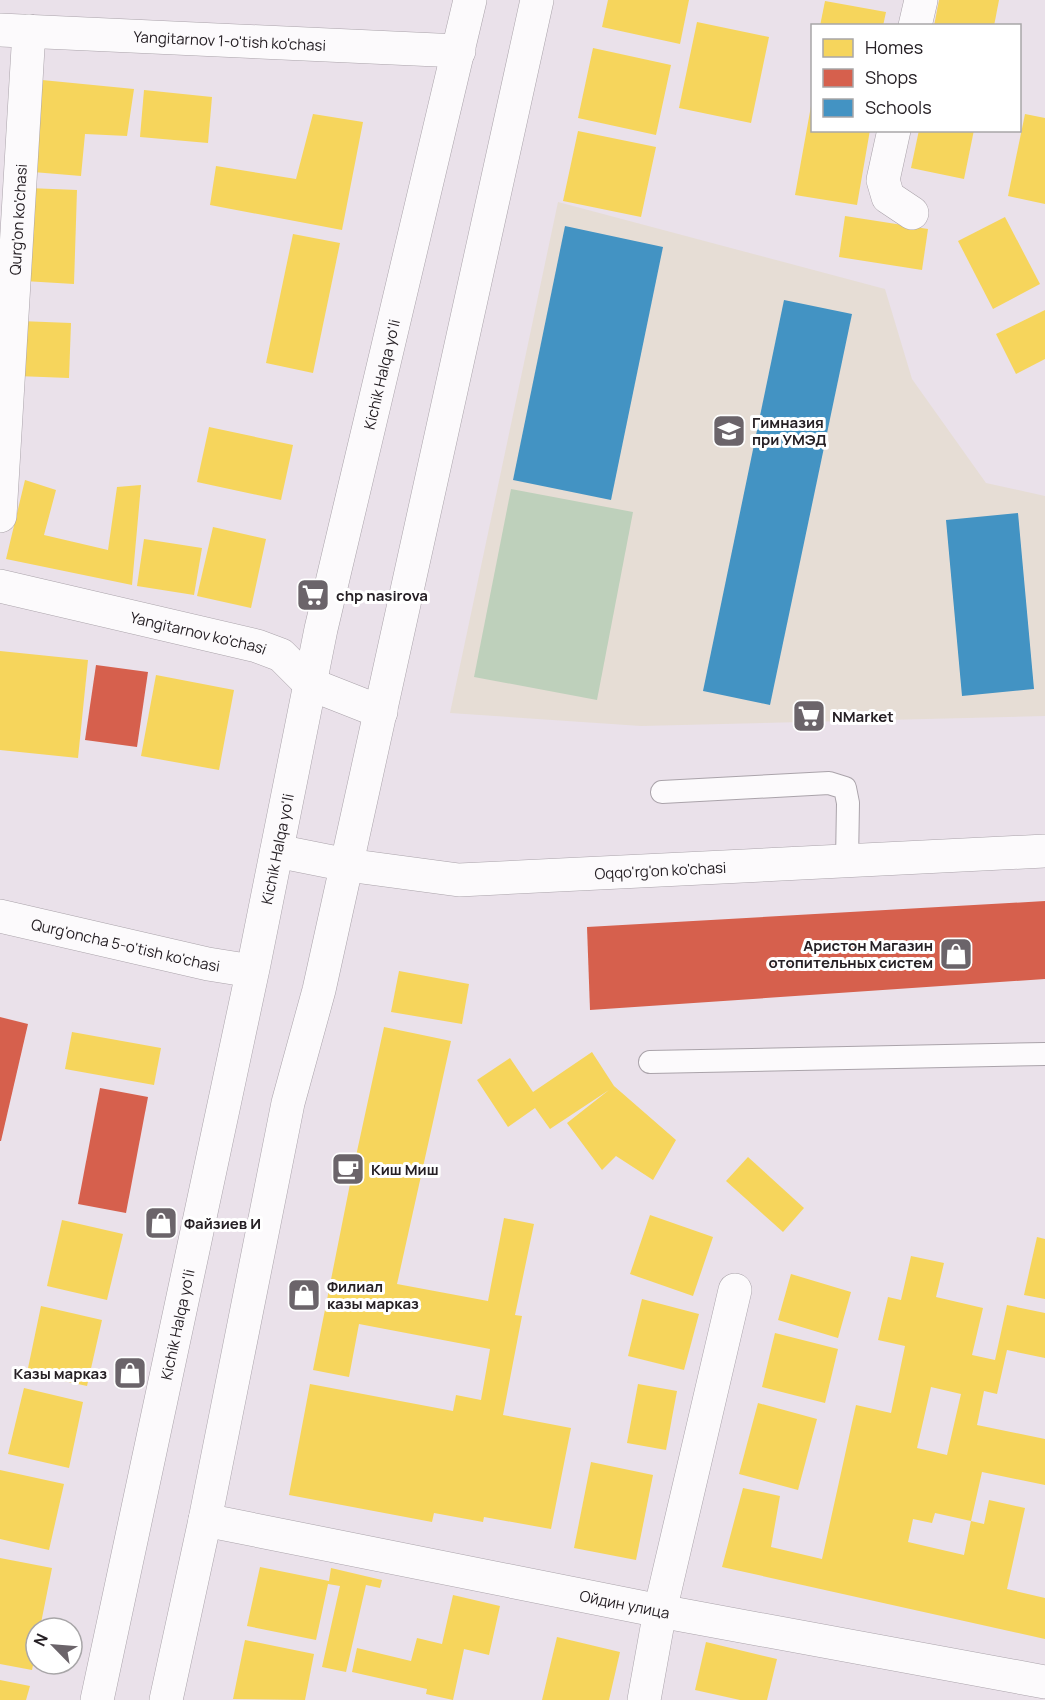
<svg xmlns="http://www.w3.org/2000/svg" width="1045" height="1700" font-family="Manrope,sans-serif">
  <rect width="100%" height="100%" fill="#eae1ea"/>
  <polygon fill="#e6ddd5" points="558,202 885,289 912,379 986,483 1045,496 1045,716 641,726 450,713"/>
  <polygon fill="#bed0bb" points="511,489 633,512 597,700 474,677"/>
  <g fill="#f6d55c" fill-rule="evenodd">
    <polygon points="608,0 689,0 680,44 602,27"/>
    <polygon points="939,0 999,0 994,26 934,26"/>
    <polygon points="825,1 886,12 883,26 820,26"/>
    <polygon points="697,22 769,37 751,123 679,108"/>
    <polygon points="593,48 671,65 656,135 578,118"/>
    <polygon points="42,80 134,89 127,136 85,134 81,176 33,172"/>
    <polygon points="144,90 212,97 208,143 140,137"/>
    <polygon points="811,106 812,130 870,130 857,205 795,195"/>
    <polygon points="313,114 363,122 342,230 210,205 216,166 296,179"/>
    <polygon points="1025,114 1045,118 1045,204 1008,196"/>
    <polygon points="919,130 974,130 964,179 911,168"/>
    <polygon points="578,131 656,147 641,217 563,201"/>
    <polygon points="28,188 77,190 74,284 24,281"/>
    <polygon points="845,216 928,229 922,270 839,257"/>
    <polygon points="1005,217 1040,284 993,309 958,241"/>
    <polygon points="293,234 340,243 313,373 266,363"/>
    <polygon points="1045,310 1045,359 1016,374 996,334"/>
    <polygon points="20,321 71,323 69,378 17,376"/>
    <polygon points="209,427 293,445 281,500 197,482"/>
    <polygon points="25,480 56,490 44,535 108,550 117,487 141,485 132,585 6,559"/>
    <polygon points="213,527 266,539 251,608 197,596"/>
    <polygon points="144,539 202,548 194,595 137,586"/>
    <polygon points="0,651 88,660 78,758 0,750"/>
    <polygon points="156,675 234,690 219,770 141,756"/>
    <polygon points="399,971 469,984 462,1024 391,1012"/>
    <polygon points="384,1027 451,1041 397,1284 488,1301 504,1218 534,1224 515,1315 522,1316 503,1415 571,1428 551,1529 484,1517 483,1522 434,1513 432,1522 289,1495 310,1384 453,1411 456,1395 481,1400 490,1349 359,1324 349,1377 313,1370 351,1179"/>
    <polygon points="72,1032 161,1048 154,1085 65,1069"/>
    <polygon points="592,1052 614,1086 676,1140 653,1180 616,1156 602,1170 567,1123 609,1090 550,1129 535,1108 508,1127 477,1080 510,1058 533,1092"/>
    <polygon points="748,1157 804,1208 783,1232 726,1181"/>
    <polygon points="650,1215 713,1237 693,1296 630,1274"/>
    <polygon points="62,1220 123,1234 107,1300 47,1286"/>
    <polygon points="1037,1237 1045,1239 1045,1299 1024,1295"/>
    <path d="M911 1256 944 1263 936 1297 983 1308 972 1355 995 1360 1007 1305 1045 1313V1358L1007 1350 997 1394 984 1391 977 1425 1045 1439V1485L982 1472 971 1521 935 1513 932 1523 913 1519 908 1542 964 1555 971 1521 984 1524 989 1500 1025 1508 1007 1589 1045 1598V1639L722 1567 743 1488 780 1496 771 1547 822 1559 856 1405 891 1413 905 1346 878 1340 888 1297 901 1300ZM931 1387 961 1394 947 1455 917 1448Z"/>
    <polygon points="791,1274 851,1292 838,1338 778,1320"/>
    <polygon points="642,1299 699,1314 684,1370 628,1356"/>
    <polygon points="41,1306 102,1320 87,1386 27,1373"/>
    <polygon points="775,1333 838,1349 825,1403 762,1387"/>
    <polygon points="638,1384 677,1391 666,1450 627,1443"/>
    <polygon points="24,1388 83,1402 69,1468 8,1454"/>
    <polygon points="758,1403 817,1419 798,1490 739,1474"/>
    <polygon points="591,1462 653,1475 636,1560 574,1548"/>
    <polygon points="0,1470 64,1484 49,1550 0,1539"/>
    <polygon points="0,1558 52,1568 40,1628 36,1628 36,1650 32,1670 0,1664"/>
    <polygon points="260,1567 329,1581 331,1568 382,1580 380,1588 366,1585 346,1672 322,1667 340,1586 328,1584 316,1640 247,1626"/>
    <polygon points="453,1595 500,1606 489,1655 464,1649 453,1700 426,1694 427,1689 352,1672 357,1648 411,1661 417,1638 442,1644"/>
    <polygon points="557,1637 620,1652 609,1700 542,1700"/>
    <polygon points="245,1640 314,1654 305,1700 233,1699"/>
    <polygon points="706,1642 777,1659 767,1700 740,1700 695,1690"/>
    <polygon points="0,1680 30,1686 26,1700 0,1700"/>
  </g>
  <g fill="#d6604d">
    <polygon points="96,665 148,672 137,747 85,740"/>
    <polygon points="1045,901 1045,979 590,1010 587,927"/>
    <polygon points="0,1017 28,1024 1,1141 0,1141"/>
    <polygon points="100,1088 148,1097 126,1213 78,1204"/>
  </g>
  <g fill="#4393c3">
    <polygon points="565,226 663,247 611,500 513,480"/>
    <polygon points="784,300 852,314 770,705 703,691"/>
    <polygon points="1018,513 1034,689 962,696 946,520"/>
  </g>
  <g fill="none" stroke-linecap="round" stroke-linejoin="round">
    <g stroke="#aaa3aa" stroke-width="24">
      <g id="lane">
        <polyline points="662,792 829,783 845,788 848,803 847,861"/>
        <polyline points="650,1062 1045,1054"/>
      </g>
    </g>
    <g stroke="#aaa3aa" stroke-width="34">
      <g id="street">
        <polyline points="915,26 921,0"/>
        <path id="s1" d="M0 30 459 51"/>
        <polyline points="894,130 883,180 888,197 912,213"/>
        <path id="s2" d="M0 516 29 31"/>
        <path id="s3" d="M0 586 257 646 281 655 310 684 381 712"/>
        <path id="s4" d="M0 916 208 964 252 971"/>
        <path id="s5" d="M205 1520 660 1611 1045 1682"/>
        <polyline points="644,1700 660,1611 735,1290"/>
      </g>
    </g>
    <g stroke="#aaa3aa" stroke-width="34">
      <g id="secondary">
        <path id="s6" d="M277 851 347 865 459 880 1045 851"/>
      </g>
    </g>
    <g stroke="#aaa3aa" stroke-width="34">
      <g id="highway">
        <path id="s7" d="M97 1700 254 964 321 629 470 0"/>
        <polyline points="166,1700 205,1520 288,1103 319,990 537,0"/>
      </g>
    </g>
    <use href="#lane" stroke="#fcfafc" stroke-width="22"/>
    <use href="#street" stroke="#fcfafc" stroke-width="33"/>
    <use href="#secondary" stroke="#fcfafc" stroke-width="33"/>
    <use href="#highway" stroke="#fcfafc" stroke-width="33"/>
  </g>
  <defs>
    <g id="school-square" transform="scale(1.725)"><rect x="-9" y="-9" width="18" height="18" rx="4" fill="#6b646a" stroke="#fff"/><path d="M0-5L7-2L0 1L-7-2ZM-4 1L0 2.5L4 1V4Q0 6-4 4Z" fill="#fff"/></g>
    <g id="supermarket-square" transform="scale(1.725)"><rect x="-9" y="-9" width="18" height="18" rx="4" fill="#6b646a" stroke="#fff"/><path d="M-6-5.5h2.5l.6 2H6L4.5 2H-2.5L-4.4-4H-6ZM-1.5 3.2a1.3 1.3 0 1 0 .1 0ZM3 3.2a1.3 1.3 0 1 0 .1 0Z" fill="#fff"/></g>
    <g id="shop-square" transform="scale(1.725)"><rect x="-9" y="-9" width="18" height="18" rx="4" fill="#6b646a" stroke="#fff"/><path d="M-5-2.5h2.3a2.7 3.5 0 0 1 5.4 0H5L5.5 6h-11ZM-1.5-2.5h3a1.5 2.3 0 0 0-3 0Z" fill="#fff"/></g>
    <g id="cafe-square" transform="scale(1.725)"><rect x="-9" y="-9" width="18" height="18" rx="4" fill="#6b646a" stroke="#fff"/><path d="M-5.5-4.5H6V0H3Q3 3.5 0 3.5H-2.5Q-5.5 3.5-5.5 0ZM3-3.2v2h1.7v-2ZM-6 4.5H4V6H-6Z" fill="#fff"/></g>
  </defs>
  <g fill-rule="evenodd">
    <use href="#school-square" x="729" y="431"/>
    <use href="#supermarket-square" x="313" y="595"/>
    <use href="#supermarket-square" x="809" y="716"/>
    <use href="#shop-square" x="956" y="954"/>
    <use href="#cafe-square" x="348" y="1169"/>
    <use href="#shop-square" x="161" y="1223"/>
    <use href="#shop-square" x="304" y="1295"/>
    <use href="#shop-square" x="130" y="1373"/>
  </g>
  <g text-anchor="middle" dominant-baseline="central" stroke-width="6" stroke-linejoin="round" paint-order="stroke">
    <g font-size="15" fill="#262025" stroke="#fff">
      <text stroke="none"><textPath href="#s1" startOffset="230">Yangitarnov 1-o'tish ko'chasi</textPath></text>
      <text stroke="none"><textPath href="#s2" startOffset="297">Qurg'on ko'chasi</textPath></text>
      <text stroke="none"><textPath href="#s7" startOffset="1356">Kichik Halqa yo'li</textPath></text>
      <text stroke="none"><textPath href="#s3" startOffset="204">Yangitarnov ko'chasi</textPath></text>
      <text stroke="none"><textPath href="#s7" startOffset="870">Kichik Halqa yo'li</textPath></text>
      <text stroke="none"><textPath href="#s6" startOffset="386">Oqqo'rg'on ko'chasi</textPath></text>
      <text stroke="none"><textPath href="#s4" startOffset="129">Qurg'oncha 5-o'tish ko'chasi</textPath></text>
      <text stroke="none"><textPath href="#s7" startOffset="384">Kichik Halqa yo'li</textPath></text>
      <text stroke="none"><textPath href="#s5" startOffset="428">Ойдин улица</textPath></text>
    </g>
    <g font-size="15" font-weight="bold" fill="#262025" stroke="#fff" text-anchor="start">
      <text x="752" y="422">Гимназия<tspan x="752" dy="17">при УМЭД</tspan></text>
      <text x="336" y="595">chp nasirova</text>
      <text x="832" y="716">NMarket</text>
      <text x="933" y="945" text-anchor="end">Аристон Магазин<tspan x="933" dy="17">отопительных систем</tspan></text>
      <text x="371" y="1169">Киш Миш</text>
      <text x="184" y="1223">Файзиев И</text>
      <text x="327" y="1286">Филиал<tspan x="327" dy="17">казы марказ</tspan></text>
      <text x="107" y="1373" text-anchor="end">Казы марказ</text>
    </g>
  </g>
  <rect x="811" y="24" width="210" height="108" fill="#ffffff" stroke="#a8a6a8" stroke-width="1.5"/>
  <rect x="823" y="39" width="30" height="18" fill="#f6d55c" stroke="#a8a6a8" stroke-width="1.5"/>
  <text x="865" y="54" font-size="18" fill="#262025">Homes</text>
  <rect x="823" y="69" width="30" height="18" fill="#d6604d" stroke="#a8a6a8" stroke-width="1.5"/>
  <text x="865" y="84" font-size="18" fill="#262025">Shops</text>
  <rect x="823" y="99" width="30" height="18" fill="#4393c3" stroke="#a8a6a8" stroke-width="1.5"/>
  <text x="865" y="114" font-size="18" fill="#262025">Schools</text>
  <g transform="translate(54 1646) rotate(295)"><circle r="28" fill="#ffffff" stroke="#a8a6a8" stroke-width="1.5"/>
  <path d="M0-4.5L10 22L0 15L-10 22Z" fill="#6b646a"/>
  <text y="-9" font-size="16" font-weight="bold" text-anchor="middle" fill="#262025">N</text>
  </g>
</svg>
